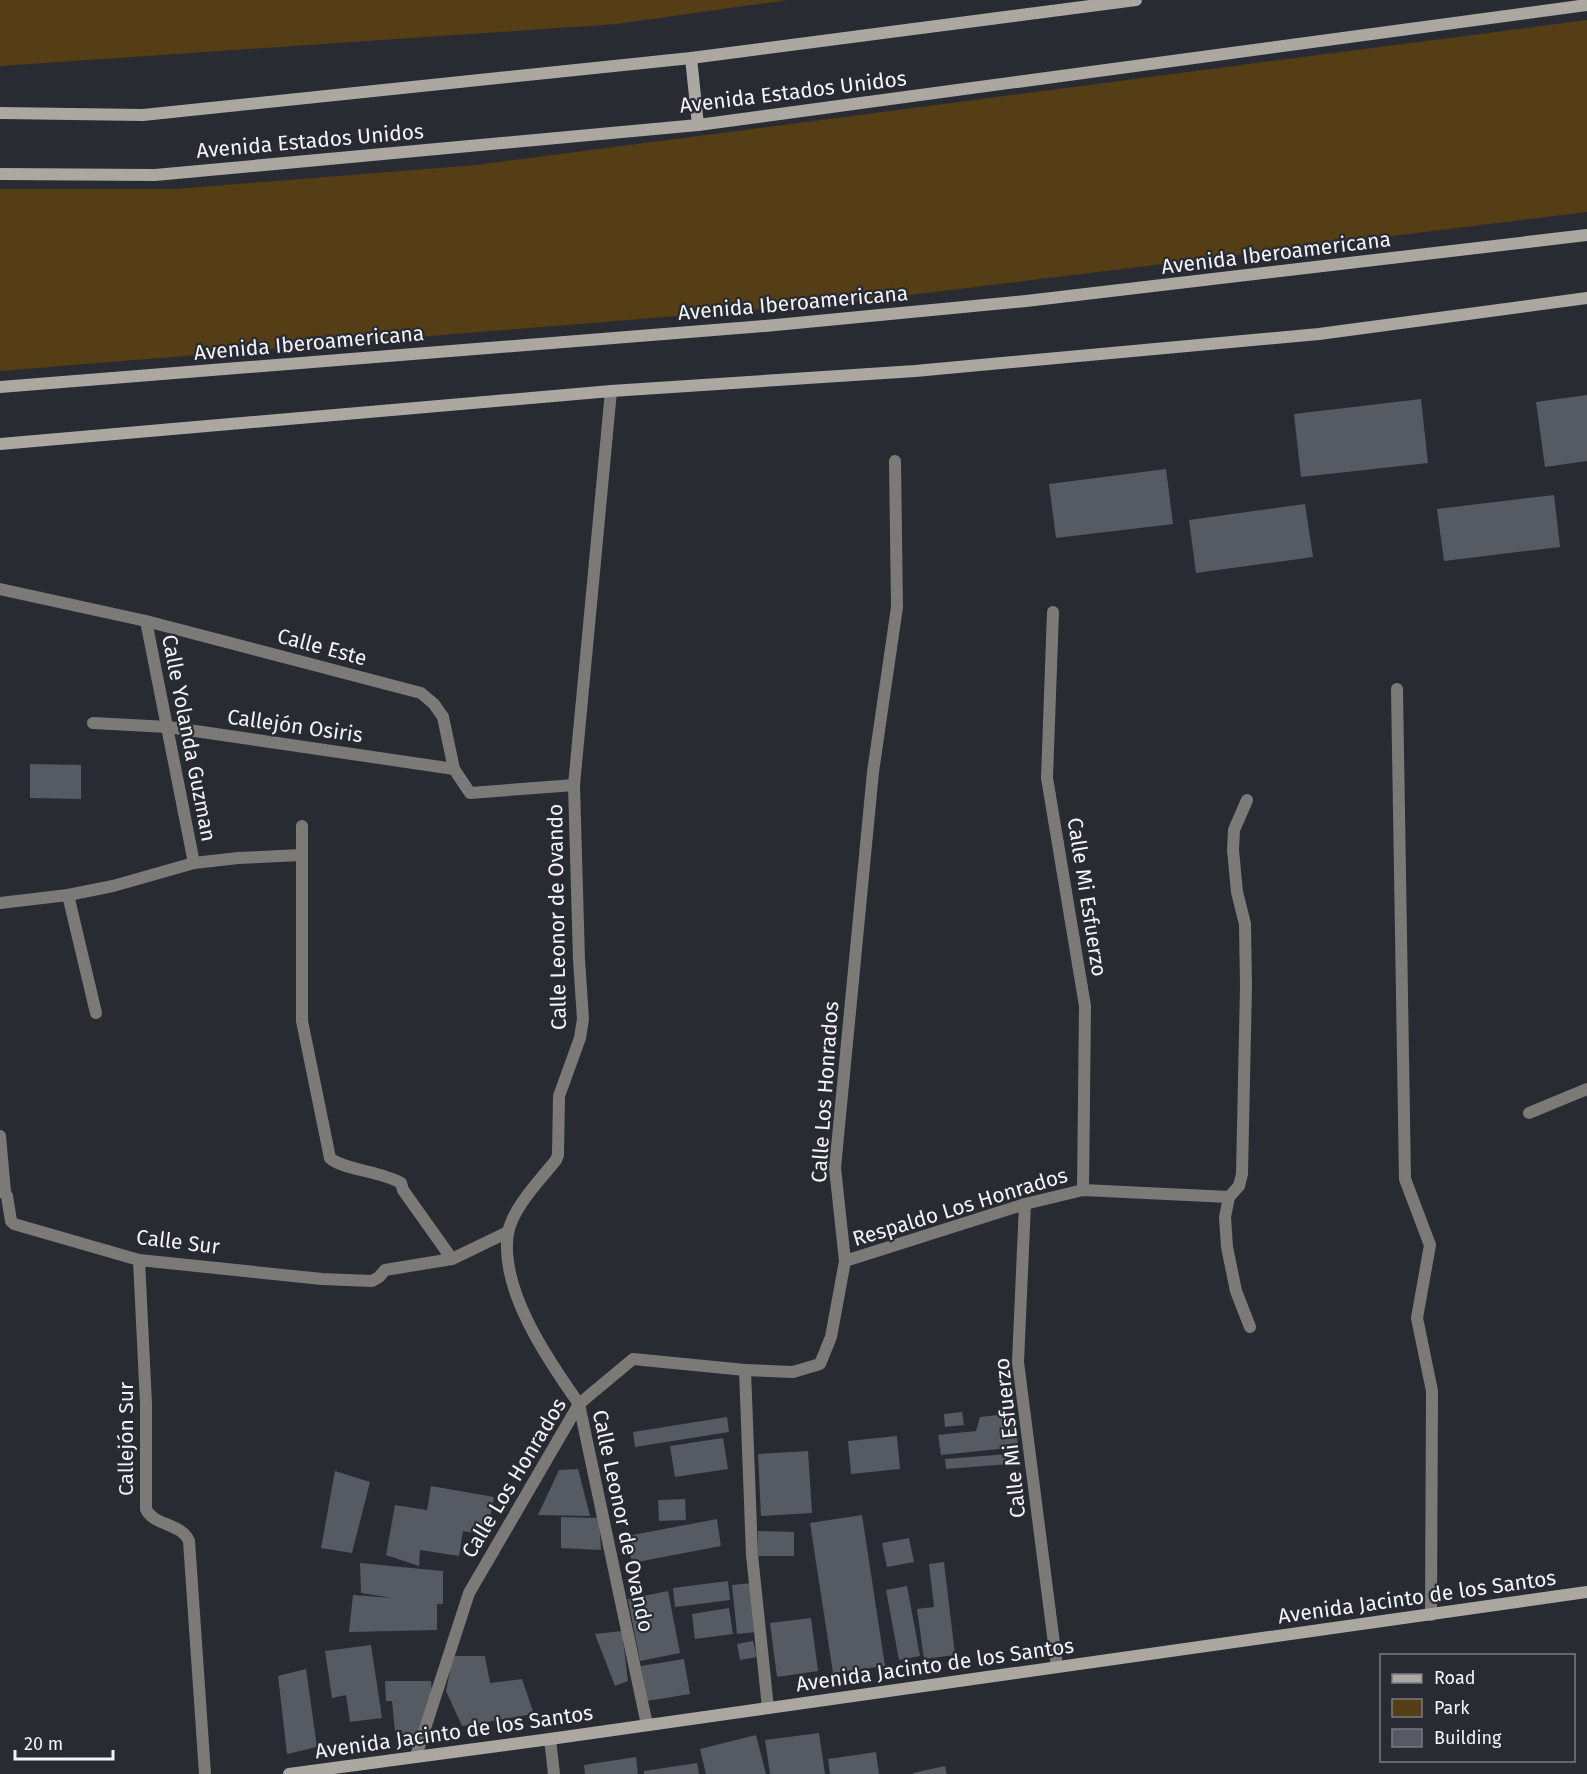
<svg xmlns="http://www.w3.org/2000/svg" width="1587" height="1774" font-family="'Fira Sans',sans-serif">
  <rect width="100%" height="100%" fill="#282b32"/>
  <g fill="#553d15">
    <polygon points="0,0 788,0 617,24 0,66"/>
    <polygon points="1587,20 1587,212 862,301 0,371 0,189 176,189 476,165"/>
  </g>
  <g fill="#565a62">
    <polygon points="1587,395 1587,461 1545,467 1536,402"/>
    <polygon points="1421,399 1428,463 1301,477 1294,414"/>
    <polygon points="1166,469 1173,524 1056,538 1049,484"/>
    <polygon points="1554,495 1560,547 1444,561 1437,509"/>
    <polygon points="1305,504 1313,557 1196,573 1189,520"/>
    <polygon points="30,764 81,765 81,799 30,798"/>
    <polygon points="962,1412 964,1425 945,1427 944,1414"/>
    <polygon points="1015,1413 1018,1447 941,1455 938,1435 976,1431 980,1417"/>
    <polygon points="727,1417 729,1432 635,1447 633,1432"/>
    <polygon points="897,1436 900,1469 851,1474 848,1441"/>
    <polygon points="723,1438 728,1469 675,1477 670,1446"/>
    <polygon points="808,1451 812,1513 761,1516 758,1454"/>
    <polygon points="1008,1454 1009,1464 946,1469 945,1459"/>
    <polygon points="578,1469 590,1516 538,1515 559,1470"/>
    <polygon points="335,1471 370,1482 352,1553 321,1548"/>
    <polygon points="431,1486 494,1497 487,1535 463,1531 459,1556 420,1550 419,1566 386,1555 395,1505 427,1510"/>
    <polygon points="685,1499 686,1520 659,1521 658,1500"/>
    <polygon points="862,1515 885,1666 833,1673 810,1523"/>
    <polygon points="561,1517 599,1518 601,1550 561,1548"/>
    <polygon points="717,1519 721,1546 632,1563 627,1536"/>
    <polygon points="758,1531 794,1532 794,1556 758,1556"/>
    <polygon points="909,1538 914,1562 887,1567 882,1543"/>
    <polygon points="944,1562 955,1655 924,1659 917,1609 934,1607 929,1564"/>
    <polygon points="360,1563 443,1571 443,1604 437,1604 437,1630 349,1632 353,1595 393,1598 361,1593"/>
    <polygon points="728,1581 730,1600 675,1607 673,1588"/>
    <polygon points="752,1583 756,1632 737,1634 732,1585"/>
    <polygon points="907,1586 920,1656 899,1660 886,1590"/>
    <polygon points="668,1591 680,1653 640,1661 628,1599"/>
    <polygon points="729,1608 733,1634 695,1639 692,1614"/>
    <polygon points="811,1618 818,1671 777,1677 770,1623"/>
    <polygon points="622,1631 628,1681 615,1686 595,1634"/>
    <polygon points="753,1641 757,1657 740,1660 737,1644"/>
    <polygon points="371,1645 382,1718 350,1722 346,1695 332,1698 325,1651"/>
    <polygon points="453,1656 485,1656 490,1683 522,1679 534,1714 462,1726 446,1691"/>
    <polygon points="684,1659 690,1694 647,1701 641,1666"/>
    <polygon points="306,1669 317,1747 287,1754 278,1676"/>
    <polygon points="385,1681 431,1681 434,1722 417,1735 402,1737 402,1730 395,1732 392,1701 386,1701"/>
    <polygon points="819,1733 825,1774 770,1774 765,1740"/>
    <polygon points="756,1735 766,1774 706,1774 700,1749"/>
    <polygon points="876,1752 879,1774 830,1774 828,1759"/>
    <polygon points="636,1757 638,1774 585,1774 584,1765"/>
    <polygon points="697,1763 699,1774 644,1774 644,1771"/>
    <polygon points="945,1766 947,1774 913,1774 913,1773"/>
  </g>
  <g fill="none" stroke-linecap="round" stroke-linejoin="round">
    <g stroke="#7c7a77" stroke-width="12">
      <polyline points="93,723 168,727 454,769"/>
      <path d="M302 826V1021L330 1158C343 1170 381 1171 401 1183L403 1190 452 1259"/>
      <polyline points="194,863 238,858 301,855"/>
      <polyline points="68,895 96,1013"/>
    </g>
    <g stroke="#7c7a77" stroke-width="12">
      <path d="M611 391 574 785 579 960 583 1019 580 1038 559 1096 558 1155 556 1160C540 1180 513 1207 508 1233 499 1289 548 1360 579 1404L647 1725"/>
      <polyline points="0,589 146,621 421,693 434,704 443,717 454,769 470,793 574,785"/>
      <polyline points="1053,612 1047,778 1085,1006 1083,1190"/>
      <polyline points="1397,689 1405,1179 1430,1245 1417,1318 1432,1391 1431,1615"/>
      <polyline points="1247,800 1234,830 1233,850 1237,892 1245,924 1246,986 1242,1174 1239,1186 1229,1197 1225,1217 1227,1247 1236,1291 1250,1327"/>
      <polyline points="0,903 68,895 113,886 194,863 146,621"/>
      <polyline points="1529,1113 1587,1089"/>
      <polyline points="0,1136 5,1192"/>
      <polyline points="0,1192 5,1192 7,1196 11,1221 14,1224 139,1260 322,1279 372,1281 379,1277 385,1270 452,1259 508,1232"/>
      <polyline points="1025,1204 1018,1362 1057,1667"/>
      <path d="M139 1260 146 1404V1509C153 1526 182 1523 189 1541L205 1774"/>
      <polyline points="845,1261 1025,1204 1083,1190 1229,1197"/>
      <polyline points="745,1370 752,1555 768,1708"/>
      <polyline points="550,1739 554,1774"/>
      <polyline points="416,1756 469,1593 579,1404 633,1359 745,1370 793,1372 820,1364 831,1337 845,1261 835,1168 873,772 897,607 895,461"/>
    </g>
    <g stroke="#aba7a1" stroke-width="12">
      <polyline points="691,58 698,125"/>
      <polyline points="0,113 143,115 691,58 1136,0"/>
      <polyline points="0,174 155,175 698,125 1587,5"/>
      <polyline points="0,387 765,326 1026,301 1587,235"/>
      <polyline points="0,444 611,391 915,371 1319,334 1587,298"/>
      <polyline points="289,1774 550,1739 1587,1592"/>
    </g>
  </g>
  <g text-anchor="middle" dominant-baseline="central" stroke-width="4.5" stroke-linejoin="round" paint-order="stroke">
    <g font-size="21" fill="#f2f4f9" stroke="#282b32">
      <text transform="translate(793 92) rotate(-7)">Avenida Estados Unidos</text>
      <text transform="translate(310 141) rotate(-5)">Avenida Estados Unidos</text>
      <text transform="translate(1276 253) rotate(-7)">Avenida Iberoamericana</text>
      <text transform="translate(793 303) rotate(-5)">Avenida Iberoamericana</text>
      <text transform="translate(309 343) rotate(-5)">Avenida Iberoamericana</text>
      <text transform="translate(322 647) rotate(15)">Calle Este</text>
      <text transform="translate(295 726) rotate(8)">Callejón Osiris</text>
      <text transform="translate(189 738) rotate(79)">Calle Yolanda Guzman</text>
      <text transform="translate(1087 897) rotate(81)">Calle Mi Esfuerzo</text>
      <text transform="translate(557 917) rotate(-91)">Calle Leonor de Ovando</text>
      <text transform="translate(825 1092) rotate(-86)">Calle Los Honrados</text>
      <text transform="translate(960 1207) rotate(-17)">Respaldo Los Honrados</text>
      <text transform="translate(178 1242) rotate(7)">Calle Sur</text>
      <text transform="translate(1010 1438) rotate(-96)">Calle Mi Esfuerzo</text>
      <text transform="translate(126 1439) rotate(-90)">Callejón Sur</text>
      <text transform="translate(514 1478) rotate(-59)">Calle Los Honrados</text>
      <text transform="translate(623 1521) rotate(78)">Calle Leonor de Ovando</text>
      <text transform="translate(1417 1597) rotate(-8)">Avenida Jacinto de los Santos</text>
      <text transform="translate(935 1665) rotate(-8)">Avenida Jacinto de los Santos</text>
      <text transform="translate(454 1732) rotate(-8)">Avenida Jacinto de los Santos</text>
    </g>
  </g>
  <rect x="1380" y="1654" width="195" height="108" fill="#282b32" stroke="#797b82" stroke-width="1.5"/>
  <rect x="1392" y="1674" width="30" height="9" fill="#aba7a1" stroke="#797b82" stroke-width="1.5"/>
  <text x="1434" y="1684" font-size="18" fill="#f2f4f9">Road</text>
  <rect x="1392" y="1699" width="30" height="18" fill="#553d15" stroke="#797b82" stroke-width="1.5"/>
  <text x="1434" y="1714" font-size="18" fill="#f2f4f9">Park</text>
  <rect x="1392" y="1729" width="30" height="18" fill="#565a62" stroke="#797b82" stroke-width="1.5"/>
  <text x="1434" y="1744" font-size="18" fill="#f2f4f9">Building</text>
  <path d="M15 1750v9h98v-9" fill="none" stroke="#f2f4f9" stroke-width="3"/>
  <text x="24" y="1750" font-size="18" fill="#f2f4f9" stroke="#282b32" stroke-width="4.5" paint-order="stroke">20 m</text>
</svg>
